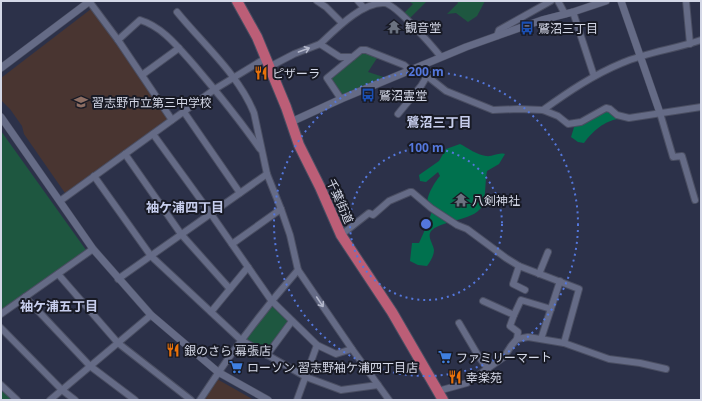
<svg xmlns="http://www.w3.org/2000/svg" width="702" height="401" font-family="'Noto Sans','Noto Sans JP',sans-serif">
  <rect width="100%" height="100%" fill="#2c3149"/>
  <g fill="#493531">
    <polygon points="91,9 94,10 170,119 65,193 24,134 22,126 10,109 1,100 1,78"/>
    <polygon points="217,379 254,400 203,400"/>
  </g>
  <g fill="#1e5740">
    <polygon points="409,1 427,1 409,19 403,14 413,4"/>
    <polygon points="457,1 485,1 477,16 468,22 456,13 447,14 458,3"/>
    <polygon points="361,50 379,55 368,72 390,79 341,99 327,78"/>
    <polygon points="1,131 86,250 1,310"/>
    <polygon points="271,303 290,321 266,352 245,339"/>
    <polygon points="1,388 13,400 1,400"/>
  </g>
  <g fill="#00714e">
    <path d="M605 110C611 110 617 114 619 119 605 120 592 132 584 143L578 142 571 137 575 124Z"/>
    <path d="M460 144C468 148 477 155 486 156 493 157 498 152 505 154L499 164 487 171C485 181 486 194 483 204 477 221 445 219 432 230 426 236 433 243 434 250 434 256 430 262 427 266L418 265 410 261 412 243H419L428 223 433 208C432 206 430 205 428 203 425 198 436 180 440 176L438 172 426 182 420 181 419 175 439 161 446 149Z"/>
  </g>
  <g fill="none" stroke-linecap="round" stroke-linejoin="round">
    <g stroke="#4a4e62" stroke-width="8">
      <g id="minor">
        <polyline points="89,1 118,40 172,120"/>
        <polyline points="317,1 326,7 342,23"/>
        <polyline points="358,1 364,8"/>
        <polyline points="558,1 565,14"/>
        <polyline points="686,1 690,44"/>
        <path d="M177 12C203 44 239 75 254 113L267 174 281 209 290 235 298 270C262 311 230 354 200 400"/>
        <polyline points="573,12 594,76"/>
        <polyline points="497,36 499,30 551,1"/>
        <path d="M118 40 140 20C163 27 178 47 194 65 217 92 239 119 260 149"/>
        <path d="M320 44C335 30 362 2 384 3 395 3 433 47 441 57"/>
        <polyline points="423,65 427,76 446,91 493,110 518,109 543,110 558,116 568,124 581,122 606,108 610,109 617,115 629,118 701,107"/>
        <polyline points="269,67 294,54 320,44 340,57 352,57"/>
        <polyline points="142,75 179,48"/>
        <polyline points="341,99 327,78 361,50 366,50 404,65 411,71"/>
        <path d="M543 110C568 92 593 75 622 63 647 52 675 49 701 40"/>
        <polyline points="184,112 240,193"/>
        <polyline points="660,113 673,157 682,156 695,200"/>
        <polyline points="398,114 421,86 427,76"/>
        <polyline points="153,134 211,214 271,300 317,345 336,354 352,349"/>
        <polyline points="125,154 181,234 230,289"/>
        <polyline points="94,176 151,256 241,340 306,377 341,390 378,385"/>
        <polyline points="60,201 215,89 266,58"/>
        <polyline points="341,235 369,213 373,215 389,201 410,192 412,192 431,208 457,225 467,229 506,258 519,266 579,289 564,343"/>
        <polyline points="232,244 281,209"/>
        <polyline points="519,266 513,284 525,290"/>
        <polyline points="298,270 352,349 389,400"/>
        <polyline points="58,274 118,343 191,400"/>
        <polyline points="539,274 548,252"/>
        <polyline points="118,279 267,174"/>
        <polyline points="25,297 90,366 135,400"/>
        <polyline points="483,301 514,315 510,326 518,332 517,339"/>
        <polyline points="211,312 248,267"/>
        <polyline points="1,314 93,249"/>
        <polyline points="514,315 521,300 551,309"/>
        <polyline points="459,323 479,357 488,369"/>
        <polyline points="1,328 62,390 75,400"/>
        <polyline points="541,339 560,281"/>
        <polyline points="267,355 292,321"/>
        <polyline points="1,385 17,400"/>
        <polyline points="438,391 467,383 504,357 511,346 517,339 528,337 564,343 609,359 640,363 666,369"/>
        <polyline points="50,400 151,315"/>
        <polyline points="297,400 317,345"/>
      </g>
    </g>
    <g stroke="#4a4e62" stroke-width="8">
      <g id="tertiary">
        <polyline points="621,1 660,113"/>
        <polyline points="1,68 90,1"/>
        <polyline points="1,117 93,249 151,315 218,372 268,400"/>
        <polyline points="291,122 341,99 466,47 542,20 573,12 606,1"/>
      </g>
    </g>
    <g stroke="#4a4e62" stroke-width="12">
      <polyline id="trunk" points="237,1 257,37 286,107 299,145 320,187 341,235 392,312 443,400"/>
    </g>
    <use href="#minor" stroke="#656b86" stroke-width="6"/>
    <use href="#tertiary" stroke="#656b86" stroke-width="7"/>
    <use href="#trunk" stroke="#bc5e77" stroke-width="10"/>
  </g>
  <defs><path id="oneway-shaft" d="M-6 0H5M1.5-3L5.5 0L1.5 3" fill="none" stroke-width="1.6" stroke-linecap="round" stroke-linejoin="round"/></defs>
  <g stroke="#b3b7ca">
    <use href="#oneway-shaft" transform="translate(304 50) rotate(-20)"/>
    <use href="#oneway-shaft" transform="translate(320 302) rotate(56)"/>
  </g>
  <g fill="none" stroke="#5477dc" stroke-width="2" stroke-dasharray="2 4">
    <circle cx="426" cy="224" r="76"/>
    <circle cx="426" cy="224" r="152"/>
  </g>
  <defs>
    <g id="temple-bare" transform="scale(1.08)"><path d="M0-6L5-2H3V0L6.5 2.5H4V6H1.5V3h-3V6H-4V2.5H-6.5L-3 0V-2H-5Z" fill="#6b7280" stroke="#181a25" stroke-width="2.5" paint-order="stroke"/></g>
    <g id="bus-bare" transform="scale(1.08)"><path d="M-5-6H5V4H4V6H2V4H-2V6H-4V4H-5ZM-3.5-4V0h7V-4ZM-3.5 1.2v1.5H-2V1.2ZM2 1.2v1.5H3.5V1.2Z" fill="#1a4fb4" stroke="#181a25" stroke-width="2.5" paint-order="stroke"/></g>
    <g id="restaurant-bare" transform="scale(1.08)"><path d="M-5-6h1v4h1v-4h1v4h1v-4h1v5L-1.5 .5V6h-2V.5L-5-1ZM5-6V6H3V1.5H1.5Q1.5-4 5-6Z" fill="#e8710a" stroke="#181a25" stroke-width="2.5" paint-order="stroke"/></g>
    <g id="school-bare" transform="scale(1.08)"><path d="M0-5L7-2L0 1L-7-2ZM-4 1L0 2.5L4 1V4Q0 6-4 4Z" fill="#8d6e63" stroke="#181a25" stroke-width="2.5" paint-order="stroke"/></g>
    <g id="supermarket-bare" transform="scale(1.08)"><path d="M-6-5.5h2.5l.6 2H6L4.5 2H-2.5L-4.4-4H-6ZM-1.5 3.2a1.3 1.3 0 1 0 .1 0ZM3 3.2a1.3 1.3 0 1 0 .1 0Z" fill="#3f7fe0" stroke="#181a25" stroke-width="2.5" paint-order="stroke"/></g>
  </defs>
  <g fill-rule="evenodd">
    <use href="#temple-bare" x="394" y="27"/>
    <use href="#bus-bare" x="527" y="28"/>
    <use href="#restaurant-bare" x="261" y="73"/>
    <use href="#bus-bare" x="368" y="95"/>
    <use href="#school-bare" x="81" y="102"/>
    <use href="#temple-bare" x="461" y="200"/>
    <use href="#restaurant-bare" x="173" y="350"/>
    <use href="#supermarket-bare" x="445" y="357"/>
    <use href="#supermarket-bare" x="236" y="367"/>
    <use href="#restaurant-bare" x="455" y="377"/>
  </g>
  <g text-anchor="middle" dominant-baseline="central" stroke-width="4" stroke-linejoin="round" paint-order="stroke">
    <g font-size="12" fill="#d4d8e7" stroke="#181a25" text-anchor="start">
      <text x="405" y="27">観音堂</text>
      <text x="538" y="28">鷲沼三丁目</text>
      <text x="272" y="73">ピザーラ</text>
      <text x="379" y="95">鷲沼霊堂</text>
      <text x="92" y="102">習志野市立第三中学校</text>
      <text x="472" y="200">八剣神社</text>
      <text x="184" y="350">銀のさら 幕張店</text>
      <text x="456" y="357">ファミリーマート</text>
      <text x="247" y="367">ローソン 習志野袖ケ浦四丁目店</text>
      <text x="466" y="377">幸楽苑</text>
    </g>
    <g font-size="12" fill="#d4d8e7" stroke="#181a25">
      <text transform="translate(340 201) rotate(66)">千葉街道</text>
    </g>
    <g font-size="13" font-weight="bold" fill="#c7ceed" stroke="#181a25">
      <text x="439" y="122">鷺沼三丁目</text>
      <text x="185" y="207">袖ケ浦四丁目</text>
      <text x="59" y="306">袖ケ浦五丁目</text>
    </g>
  </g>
  <circle cx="426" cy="224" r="6" fill="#5477dc" stroke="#181a25" stroke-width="2"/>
  <g font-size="12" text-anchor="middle" font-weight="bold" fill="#5477dc" stroke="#181a25" stroke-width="4" stroke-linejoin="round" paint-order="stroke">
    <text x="426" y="76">200 m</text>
    <text x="426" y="152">100 m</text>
  </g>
  <rect width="702" height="401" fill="none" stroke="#d4d8e7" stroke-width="4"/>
</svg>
